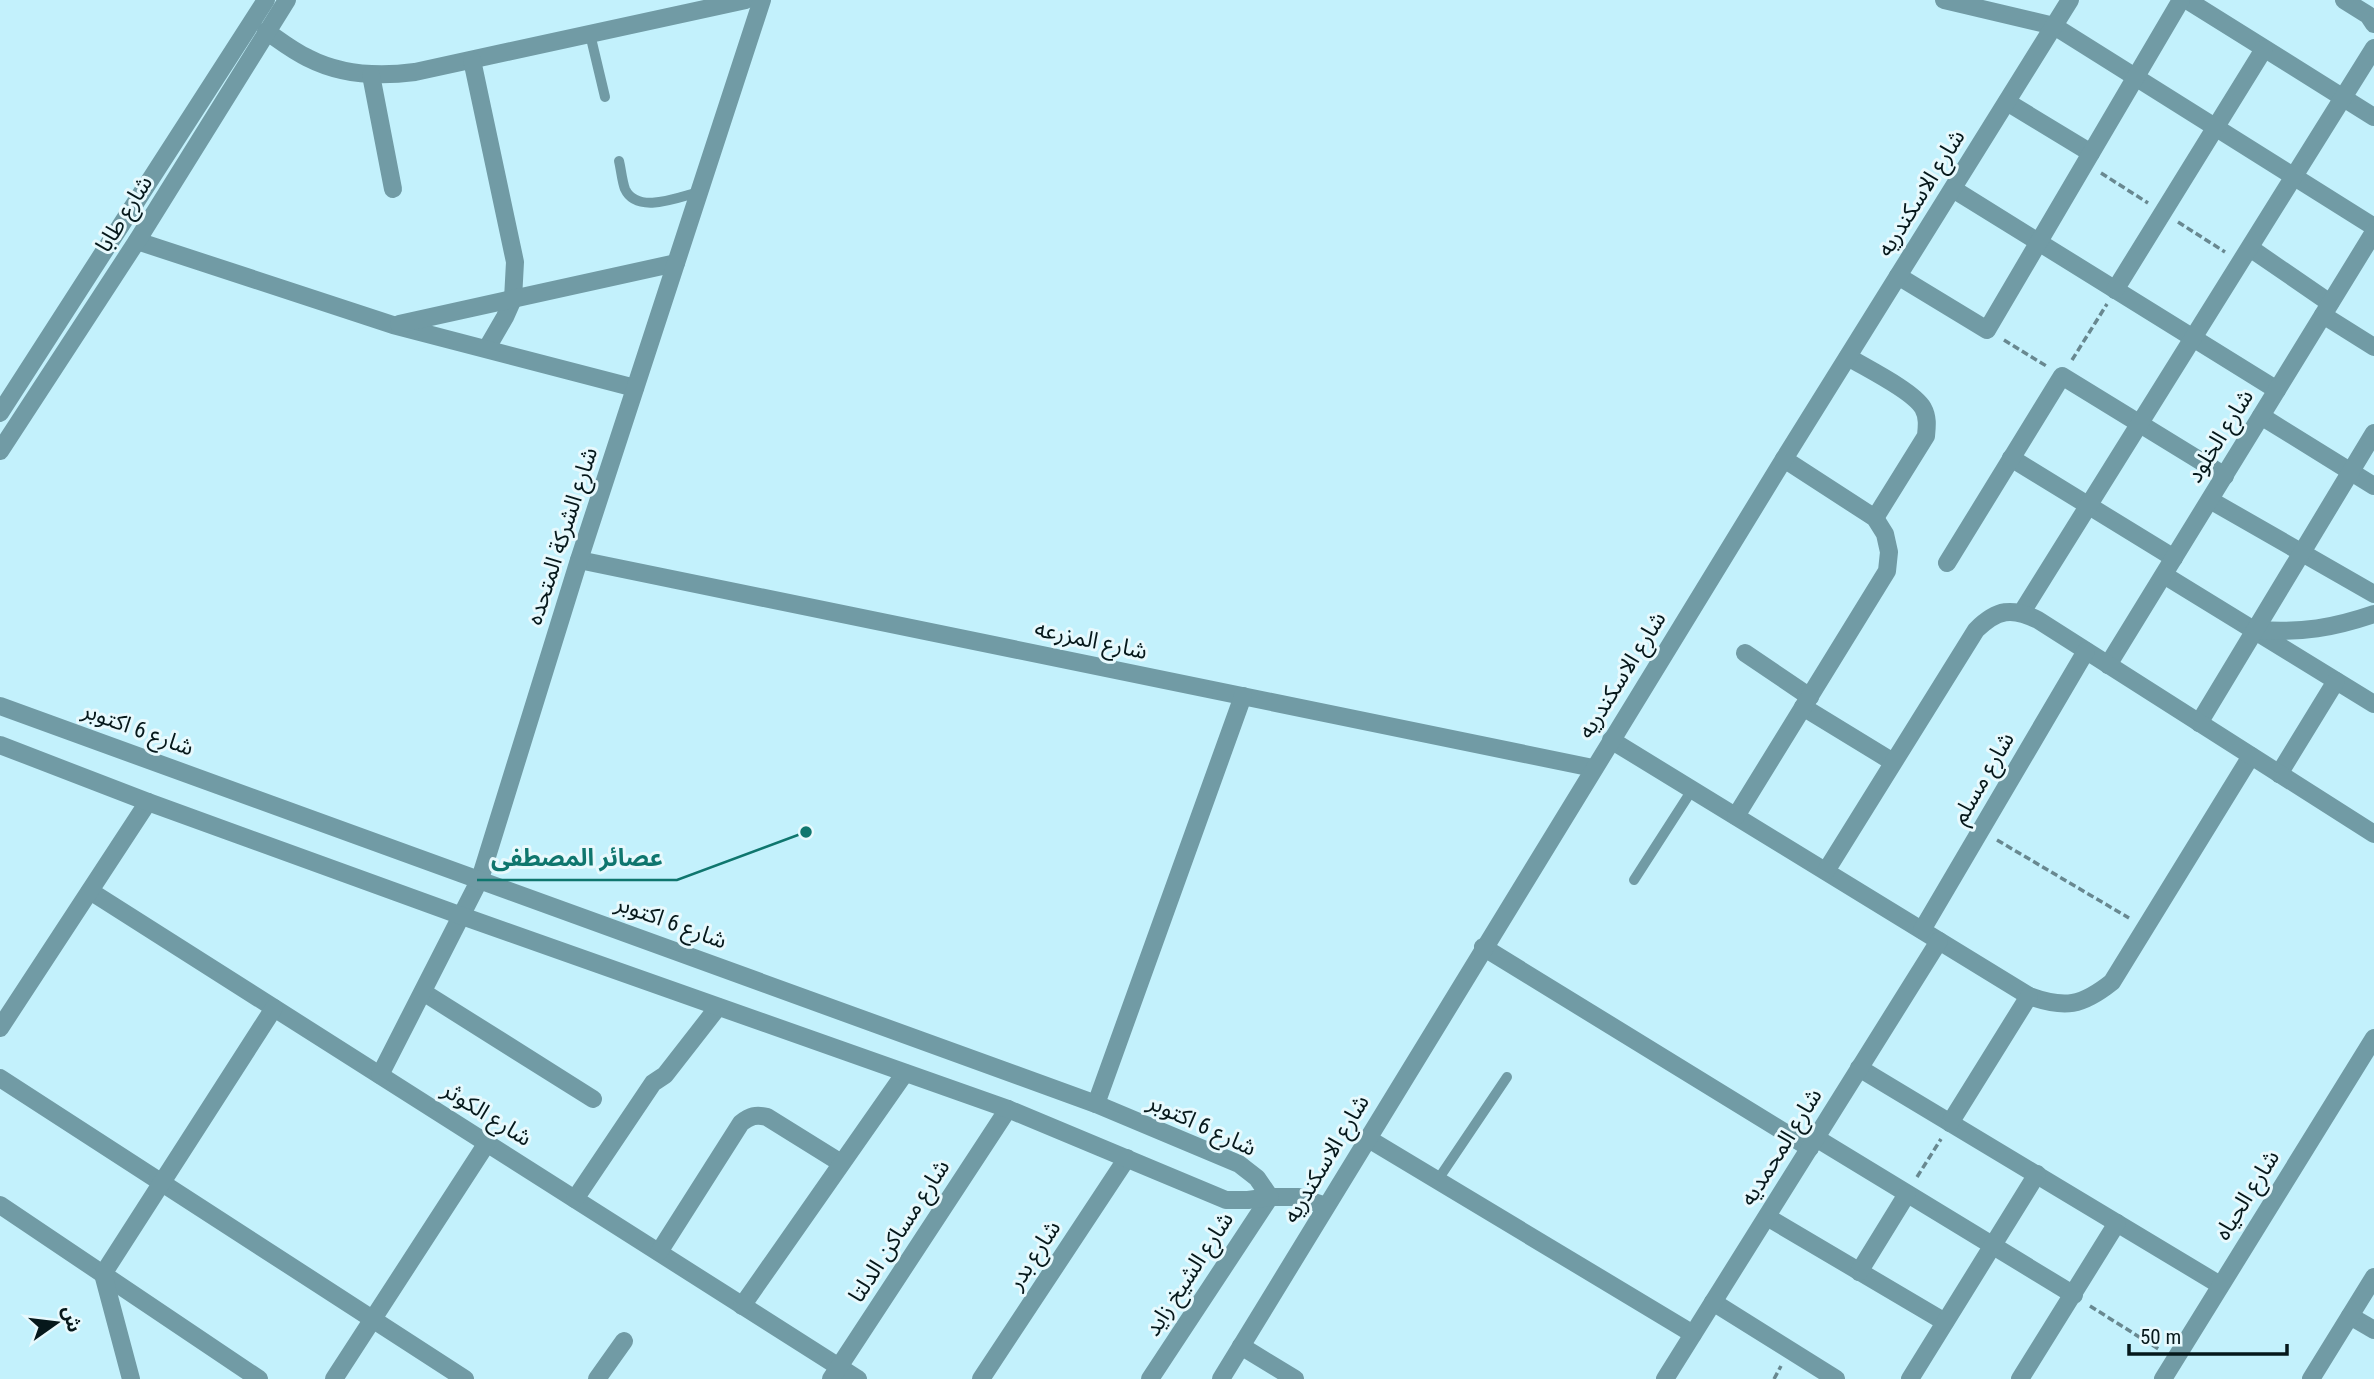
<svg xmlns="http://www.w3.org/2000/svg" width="2374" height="1379" font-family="'Roboto Condensed','Noto Sans Arabic',sans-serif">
  <rect width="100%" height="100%" fill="#c3f1fc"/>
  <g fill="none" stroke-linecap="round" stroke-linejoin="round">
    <g stroke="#688890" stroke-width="3.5" stroke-dasharray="7 3.5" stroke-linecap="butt">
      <polyline points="2101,173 2148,203"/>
      <polyline points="2178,222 2225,252"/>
      <polyline points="2004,340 2048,367"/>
      <polyline points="2072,360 2107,304"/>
      <polyline points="1997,840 2129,918"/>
      <polyline points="1917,1177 1941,1139"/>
      <polyline points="2090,1306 2160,1350"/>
      <polyline points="1774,1379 1781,1366"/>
    </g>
    <g stroke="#719ba5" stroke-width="10">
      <polyline points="590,34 605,97"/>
      <path d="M619 161C621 169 622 181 625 189 637 215 679 197 699 192"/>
      <polyline points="1634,880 1692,790"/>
      <polyline points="1437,1181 1507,1077"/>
    </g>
    <g stroke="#719ba5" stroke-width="18">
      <polyline points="1944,0 2054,26 2374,227"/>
      <polyline points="2187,0 2374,117"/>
      <polyline points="2344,0 2368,15 2374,24"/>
      <path d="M266 31C279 40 293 51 308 58 341 75 378 77 415 72L746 0"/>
      <polyline points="472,60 515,262 513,299 505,317 487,348"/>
      <polyline points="371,75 393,189"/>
      <polyline points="2007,102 2091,153"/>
      <polyline points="1953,189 2277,390"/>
      <polyline points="137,241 393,325 635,388"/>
      <polyline points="2250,248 2330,303"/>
      <polyline points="1898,276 1987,330 2181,0"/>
      <polyline points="2115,290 2264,49"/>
      <polyline points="2323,315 2374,347"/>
      <polyline points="399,324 676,263"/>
      <path d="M1848 357C1866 368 1913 391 1923 408 1928 417 1927 426 1926 436L1875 518"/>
      <polyline points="2261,416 2374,486"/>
      <polyline points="2011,458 2174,558"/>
      <polyline points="2210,500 2374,594"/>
      <polyline points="579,560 1593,768"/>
      <polyline points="1947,563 2062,376 2225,476"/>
      <polyline points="2164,575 2374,704"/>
      <polyline points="2022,612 2374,48"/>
      <path d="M2258 630C2302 633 2333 628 2374 614"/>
      <polyline points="1745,653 1810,697"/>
      <polyline points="2108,665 2374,232"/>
      <polyline points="1803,707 1893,762"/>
      <polyline points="2199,723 2374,433"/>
      <path d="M1611 740 2029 996C2065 1009 2082 1006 2112 982L2251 756"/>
      <polyline points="2279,774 2336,681"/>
      <polyline points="1736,816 1887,571 1889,552 1885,534 1875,518 1784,459"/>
      <path d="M1826 871 1976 630C1997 609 2012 607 2038 620L2374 834"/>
      <polyline points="90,891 858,1379"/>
      <polyline points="1922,930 2086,651"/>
      <polyline points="1483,947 1810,1148"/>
      <polyline points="423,992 593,1099"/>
      <polyline points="0,1028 148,802"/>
      <polyline points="1859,1068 2220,1285"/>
      <polyline points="380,1075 480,879 579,560 762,0"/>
      <polyline points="0,1078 465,1379"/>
      <polyline points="1096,1104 1243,696"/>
      <polyline points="1950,1123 2029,996"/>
      <polyline points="1367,1138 1693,1334"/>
      <polyline points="1816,1138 2074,1295"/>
      <polyline points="575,1199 653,1083 665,1075 718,1007"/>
      <polyline points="0,1205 259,1379"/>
      <polyline points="1767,1217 1945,1322"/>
      <path d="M659 1252 741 1123C750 1116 756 1114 767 1117L841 1163"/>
      <polyline points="1859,1272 1907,1194"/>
      <polyline points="1713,1302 1836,1379"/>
      <polyline points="742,1306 905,1073"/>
      <polyline points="2350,1316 2374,1330"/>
      <polyline points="1241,1346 1295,1379"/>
      <polyline points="131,1379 103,1274 274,1008"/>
      <polyline points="334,1379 487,1143"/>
      <polyline points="597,1379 624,1341"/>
      <polyline points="831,1379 1008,1109"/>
      <polyline points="981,1379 1127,1158"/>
      <polyline points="1150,1379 1270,1197 1299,1197 1326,1206"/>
      <polyline points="1221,1379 1784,459 2070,0"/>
      <polyline points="1665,1379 1939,941"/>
      <polyline points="1910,1379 2037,1174"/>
      <polyline points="2020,1379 2117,1223"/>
      <polyline points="2163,1379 2374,1038"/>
      <polyline points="2311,1379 2374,1277"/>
    </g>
    <g stroke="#719ba5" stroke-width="18">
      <polyline points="0,413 266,0"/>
      <polyline points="0,451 137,241 287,0"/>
      <polyline points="0,706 1096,1104 1239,1164 1257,1178 1270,1197 1248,1200 1226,1200 1008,1109 462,916 148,802 0,745"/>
    </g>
  </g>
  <g text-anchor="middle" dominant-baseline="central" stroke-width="6" stroke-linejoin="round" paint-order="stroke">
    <g font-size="23" fill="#06181b" stroke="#e7f9fd">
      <text transform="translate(1921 193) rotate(-58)">شارع الاسكندريه</text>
      <text transform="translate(124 214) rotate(-58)">شارع طابا</text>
      <text transform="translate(2220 436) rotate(-58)">شارع الخلود</text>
      <text transform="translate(562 536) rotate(-72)">شارع الشركة المتحده</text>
      <text transform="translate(1091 640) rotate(12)">شارع المزرعه</text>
      <text transform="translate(1622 675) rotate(-58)">شارع الاسكندريه</text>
      <text transform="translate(138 729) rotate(20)">شارع 6 اكتوبر</text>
      <text transform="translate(1983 778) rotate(-60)">شارع مسلم</text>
      <text transform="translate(671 922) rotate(20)">شارع 6 اكتوبر</text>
      <text transform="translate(487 1114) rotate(32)">شارع الكوثر</text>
      <text transform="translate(1202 1125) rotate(25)">شارع 6 اكتوبر</text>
      <text transform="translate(1781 1147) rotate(-58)">شارع المحمديه</text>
      <text transform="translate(1326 1159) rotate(-59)">شارع الاسكندريه</text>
      <text transform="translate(2247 1195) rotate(-58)">شارع الحياه</text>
      <text transform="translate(899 1231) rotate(-57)">شارع مساكن الدلتا</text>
      <text transform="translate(1034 1255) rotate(-57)">شارع بدر</text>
      <text transform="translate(1189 1274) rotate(-57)">شارع الشيخ زايد</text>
    </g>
  </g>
  <path fill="none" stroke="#0f766e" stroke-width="2.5" d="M806 832L677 880H477"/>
  <circle fill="#0f766e" stroke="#e7f9fd" stroke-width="2.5" cx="806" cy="832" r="7"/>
  <g font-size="24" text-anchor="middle" font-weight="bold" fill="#0f766e" stroke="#e7f9fd" stroke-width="6" stroke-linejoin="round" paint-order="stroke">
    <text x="577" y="866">عصائر المصطفى</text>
  </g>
  <g transform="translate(56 1323) rotate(76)" stroke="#e7f9fd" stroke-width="5" paint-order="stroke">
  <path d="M0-5L12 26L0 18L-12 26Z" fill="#06181b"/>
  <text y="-10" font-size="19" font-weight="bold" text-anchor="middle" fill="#06181b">ش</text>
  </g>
  <path d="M2129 1344v10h158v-10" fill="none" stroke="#06181b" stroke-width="3.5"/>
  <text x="2140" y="1344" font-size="21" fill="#06181b" stroke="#e7f9fd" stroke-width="5" paint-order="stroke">50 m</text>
</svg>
